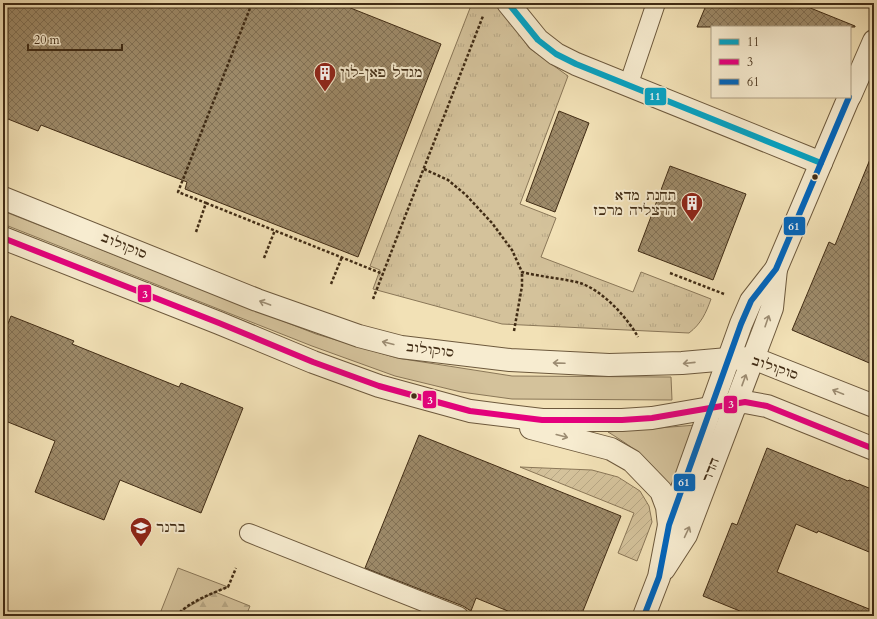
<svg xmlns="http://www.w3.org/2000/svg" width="877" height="619" font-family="Cardo,'Frank Ruhl Libre',serif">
  <defs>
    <pattern id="forest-firs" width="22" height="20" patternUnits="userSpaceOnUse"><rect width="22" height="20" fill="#d4c29b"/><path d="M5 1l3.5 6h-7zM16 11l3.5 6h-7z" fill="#b7a785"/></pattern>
    <pattern id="park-tufts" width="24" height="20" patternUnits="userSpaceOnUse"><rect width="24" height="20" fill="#d4c29b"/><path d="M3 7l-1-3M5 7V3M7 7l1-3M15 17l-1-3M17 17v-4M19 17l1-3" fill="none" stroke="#b7a785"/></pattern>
    <pattern id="garden-furrows" width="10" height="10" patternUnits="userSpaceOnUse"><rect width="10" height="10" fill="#d4c29b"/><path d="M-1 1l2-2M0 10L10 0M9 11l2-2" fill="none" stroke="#b7a785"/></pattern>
    <pattern id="building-cross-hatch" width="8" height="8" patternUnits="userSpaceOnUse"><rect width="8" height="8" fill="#9d8a69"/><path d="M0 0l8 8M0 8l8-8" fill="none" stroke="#827155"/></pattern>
  </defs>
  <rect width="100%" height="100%" fill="#f2e1b6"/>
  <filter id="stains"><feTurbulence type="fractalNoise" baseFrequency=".005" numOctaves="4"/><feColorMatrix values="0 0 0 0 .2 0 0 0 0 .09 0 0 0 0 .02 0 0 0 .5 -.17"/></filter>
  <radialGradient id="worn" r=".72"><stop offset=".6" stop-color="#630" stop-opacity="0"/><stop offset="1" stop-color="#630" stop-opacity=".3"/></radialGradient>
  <g fill="#d4c29b" stroke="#8a7758">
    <polygon points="3,211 316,334 397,358 512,376 671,377 672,400 512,399 461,392 395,376 312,346 3,224"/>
    <path d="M696 425 671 493C656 464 636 449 608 432Z"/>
    <path d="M178 568 228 587C211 593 188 604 176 616H159Z"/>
  </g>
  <polygon fill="url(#forest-firs)" stroke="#8a7758" points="215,592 250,606 246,616 176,616 181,611"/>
  <path fill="url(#park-tufts)" stroke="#8a7758" d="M472 3H498L529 48 568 76 520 204 556 218 541 257 633 292 641 272 711 299C706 313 701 324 689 333L502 324 373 289 380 270 370 266Z"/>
  <polygon fill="url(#garden-furrows)" stroke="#8a7758" points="520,467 592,470 618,477 640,491 649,506 652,522 637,561 618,553 634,513"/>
  <g fill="url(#building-cross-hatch)" stroke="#412c15">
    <polygon points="3,3 338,3 441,44 358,257 185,189 187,182 41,125 38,131 3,117"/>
    <polygon points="707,3 798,3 855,26 855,27 697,27"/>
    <polygon points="559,111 589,123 555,212 526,201"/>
    <polygon points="873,152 874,152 874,365 792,330 829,242 835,245"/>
    <polygon points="670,166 746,194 713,280 638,251"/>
    <polygon points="11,316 74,341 72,344 179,387 181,383 243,408 201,513 120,480 104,520 35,492 55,441 3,420 3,336"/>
    <polygon points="419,435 621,516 581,616 520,616 476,598 471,611 463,606 365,568"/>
    <polygon points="767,448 848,481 849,480 874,490 874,554 818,531 817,533 796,524 777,572 874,611 874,616 752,616 703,596 732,523 737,525"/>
  </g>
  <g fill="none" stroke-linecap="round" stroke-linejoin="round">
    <g stroke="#6d593d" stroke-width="20">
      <g id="service">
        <polyline points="628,86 656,3"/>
        <polyline points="249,533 459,616"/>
      </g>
    </g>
    <g stroke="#6d593d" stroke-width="24">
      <polyline id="minor" points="508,3 538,40 556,54 576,64 821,163"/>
    </g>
    <g stroke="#6d593d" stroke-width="24">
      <g id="tertiary">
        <polyline points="850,96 874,41"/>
        <polyline points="3,198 257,300 359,336 401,347 510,360 609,365 682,363 728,359 753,358 874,406"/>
        <polyline points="3,238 219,323 313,362 379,386 470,411 542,420 622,420 652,418 745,402 767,406 874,449"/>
        <polyline points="531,428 611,449 632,461 661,491 667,507 669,525"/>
        <polyline points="664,569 686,535 765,327 772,308 776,269"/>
        <polyline points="644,616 659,577 669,525 741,324 751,301 776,269 849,97"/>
      </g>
    </g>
    <g stroke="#412c15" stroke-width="2.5" stroke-dasharray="3 2" stroke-linecap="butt">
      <path d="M424 169 448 180 466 195 492 223 512 250 522 272C541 277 561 278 580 283 602 290 627 317 638 337"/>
      <polyline points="206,203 383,274"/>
      <polyline points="196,232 206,203 178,192 252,3"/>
      <polyline points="264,258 275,230"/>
      <polyline points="670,273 724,294"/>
      <polyline points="331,284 342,257"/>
      <polyline points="373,299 483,16"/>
      <polyline points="514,331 522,286 522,272"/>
      <path d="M176 616C189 602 210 594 228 587L236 568"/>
    </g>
    <use href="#service" stroke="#f7ecd0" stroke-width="18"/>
    <use href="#minor" stroke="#f7ecd0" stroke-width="22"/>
    <use href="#tertiary" stroke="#f7ecd0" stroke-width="22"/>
    <g stroke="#f7ecd0" stroke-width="9">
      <polyline id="bus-1" points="508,3 538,40 556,54 576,64 821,163"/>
    </g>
    <g stroke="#f7ecd0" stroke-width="9">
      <polyline id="bus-2" points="3,238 219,323 313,362 379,386 470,411 542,420 622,420 652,418 745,402 767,406 874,449"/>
    </g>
    <g stroke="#f7ecd0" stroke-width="9">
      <polyline id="bus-3" points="644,616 659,577 669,525 741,324 751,301 776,269 849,97"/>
    </g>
    <use href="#bus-1" stroke="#03a3c5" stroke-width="6"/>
    <use href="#bus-2" stroke="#e5007d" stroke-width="6"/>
    <use href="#bus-3" stroke="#0065bd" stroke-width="6"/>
  </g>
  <defs><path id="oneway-shaft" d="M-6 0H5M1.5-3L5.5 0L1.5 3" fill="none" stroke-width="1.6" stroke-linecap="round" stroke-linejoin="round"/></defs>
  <g stroke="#9c8c72">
    <use href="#oneway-shaft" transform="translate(265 303) rotate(-160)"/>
    <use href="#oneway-shaft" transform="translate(767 321) rotate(-71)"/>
    <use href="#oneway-shaft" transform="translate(388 343) rotate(-166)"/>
    <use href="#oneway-shaft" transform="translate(559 363) rotate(-178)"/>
    <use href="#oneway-shaft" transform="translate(689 363) rotate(174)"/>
    <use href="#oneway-shaft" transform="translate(744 380) rotate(-70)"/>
    <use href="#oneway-shaft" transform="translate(838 392) rotate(-158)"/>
    <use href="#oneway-shaft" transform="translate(562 436) rotate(15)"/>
    <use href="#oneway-shaft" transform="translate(687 532) rotate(-65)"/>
  </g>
  <defs>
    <g id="building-pin" transform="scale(1.15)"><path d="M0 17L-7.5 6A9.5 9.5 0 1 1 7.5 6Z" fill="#8f2418" stroke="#f7ecd0"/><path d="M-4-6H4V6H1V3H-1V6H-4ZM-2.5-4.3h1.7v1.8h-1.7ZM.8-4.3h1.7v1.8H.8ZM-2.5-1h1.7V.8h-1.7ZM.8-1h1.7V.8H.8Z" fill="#fff"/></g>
    <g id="school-pin" transform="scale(1.15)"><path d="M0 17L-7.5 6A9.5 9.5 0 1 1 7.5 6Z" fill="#8f2418" stroke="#f7ecd0"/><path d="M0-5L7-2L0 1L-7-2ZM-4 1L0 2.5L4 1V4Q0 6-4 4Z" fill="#fff"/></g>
  </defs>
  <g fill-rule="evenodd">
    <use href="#building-pin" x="325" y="73"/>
    <use href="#building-pin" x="692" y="203"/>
    <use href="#school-pin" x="141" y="528"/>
  </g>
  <g fill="#412c15" stroke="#f7ecd0" stroke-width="1.5">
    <circle cx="815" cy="177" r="3.5"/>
    <circle cx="414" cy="396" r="3.5"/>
  </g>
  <g text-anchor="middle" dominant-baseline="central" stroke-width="4" stroke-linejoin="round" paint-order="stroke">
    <g font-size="13" fill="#412c15" stroke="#f7ecd0" text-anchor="start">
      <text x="340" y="73">מגדל פאן-לון</text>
      <text x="676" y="196" text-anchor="end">תחנת מדא<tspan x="676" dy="15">הרצליה מרכז</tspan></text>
      <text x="156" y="528">ברנר</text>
    </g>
    <g font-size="13" fill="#412c15" stroke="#f7ecd0">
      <text transform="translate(124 246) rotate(22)">סוקולוב</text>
      <text transform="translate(430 350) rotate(7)">סוקולוב</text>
      <text transform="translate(775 368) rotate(19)">סוקולוב</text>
      <text transform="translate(711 470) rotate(-69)">הדר</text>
    </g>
  </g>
  <g stroke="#f7ecd0" stroke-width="1.5">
    <rect x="644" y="87" width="23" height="19" rx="4" fill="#03a3c5"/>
    <rect x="783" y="216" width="23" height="20" rx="4" fill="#0065bd"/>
    <rect x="137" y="284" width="15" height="19" rx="4" fill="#e5007d"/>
    <rect x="422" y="390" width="15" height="19" rx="4" fill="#e5007d"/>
    <rect x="723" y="395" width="15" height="19" rx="4" fill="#e5007d"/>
    <rect x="673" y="473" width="23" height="19" rx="4" fill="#0065bd"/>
  </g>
  <g font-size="11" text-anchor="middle" font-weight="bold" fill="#fff">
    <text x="655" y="100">11</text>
    <text x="794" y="230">61</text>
    <text x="145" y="298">3</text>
    <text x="430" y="404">3</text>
    <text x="731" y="408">3</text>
    <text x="684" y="486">61</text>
  </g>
  <rect width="877" height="619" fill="none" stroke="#f2e1b6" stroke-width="16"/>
  <rect x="4" y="4" width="869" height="611" fill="none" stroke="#412c15" stroke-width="2"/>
  <rect x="8" y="8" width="861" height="603" fill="none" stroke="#412c15"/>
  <rect x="711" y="26" width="140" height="72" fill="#f7ecd0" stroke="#ae9f85"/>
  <rect x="719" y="39" width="20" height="6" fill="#03a3c5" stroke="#ae9f85"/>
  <text x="747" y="46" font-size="12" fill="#412c15">11</text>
  <rect x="719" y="59" width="20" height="6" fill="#e5007d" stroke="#ae9f85"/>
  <text x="747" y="66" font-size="12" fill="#412c15">3</text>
  <rect x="719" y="79" width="20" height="6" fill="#0065bd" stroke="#ae9f85"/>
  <text x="747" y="86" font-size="12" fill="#412c15">61</text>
  <path d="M28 44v6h94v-6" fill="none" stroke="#412c15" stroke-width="2"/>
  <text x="34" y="44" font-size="12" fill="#412c15" stroke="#f7ecd0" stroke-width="3" paint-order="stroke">20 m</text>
  <rect width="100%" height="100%" filter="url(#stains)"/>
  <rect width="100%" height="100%" fill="url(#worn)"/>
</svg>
